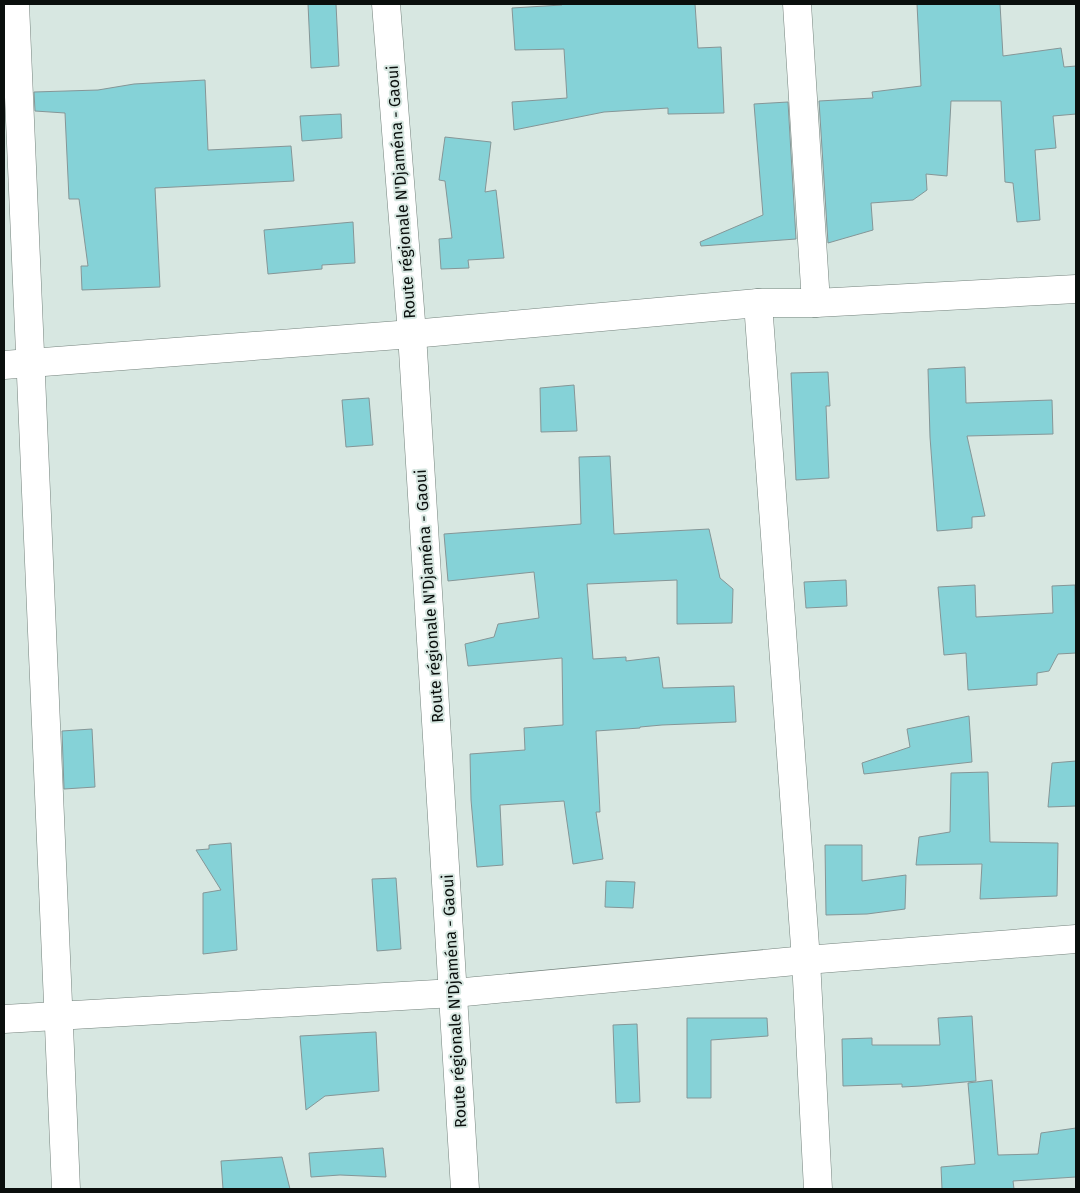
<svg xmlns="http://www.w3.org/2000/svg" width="1080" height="1193" font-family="'Fira Sans',sans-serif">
  <rect width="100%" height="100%" fill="#d7e7e1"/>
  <g fill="#85d2d7" stroke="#859697">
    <polygon points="308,4 336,4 339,66 311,68"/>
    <polygon points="562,4 695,4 698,48 721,47 724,113 668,114 668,108 604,112 514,130 512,102 567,98 564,49 515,50 512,8 562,5"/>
    <polygon points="917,4 1000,4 1003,56 1061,48 1064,67 1076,66 1076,114 1053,116 1056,148 1035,150 1040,220 1017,222 1013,183 1005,182 1001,101 951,101 947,176 926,174 927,190 913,200 871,203 873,230 828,243 819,101 873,98 872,92 921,86"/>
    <polygon points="205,80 208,150 291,146 294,181 155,188 160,287 82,290 81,266 88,266 79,199 69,199 65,113 35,111 34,92 98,90 134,84"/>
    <polygon points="788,102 796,239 701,246 700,242 763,215 754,104"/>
    <polygon points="341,114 342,138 302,141 300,116"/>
    <polygon points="445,137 491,142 485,192 496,190 504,258 468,260 469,268 441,269 439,239 452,238 445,181 439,180"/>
    <polygon points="353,222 355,263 322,265 322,269 268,274 264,230"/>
    <polygon points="965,367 966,403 1052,400 1053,434 967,436 985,516 972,517 972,528 937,531 930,437 928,369"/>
    <polygon points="828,372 830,406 826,406 829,478 796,480 791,373"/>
    <polygon points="574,385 577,431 541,432 540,388"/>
    <polygon points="369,398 373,445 346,447 342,400"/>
    <polygon points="610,456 614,534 709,529 720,578 733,589 732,623 677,624 677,580 587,584 593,659 626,657 626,661 659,657 663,688 734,686 736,722 662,725 640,727 640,728 596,731 600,812 596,812 603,859 573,864 564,801 500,805 503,865 477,867 471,800 470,754 525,750 524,728 563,725 562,658 468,666 465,644 494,637 498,624 539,618 534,572 448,581 444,534 581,524 579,457"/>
    <polygon points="846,580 847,606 806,608 804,582"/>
    <polygon points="975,585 976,617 1053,613 1052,586 1075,585 1076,653 1058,654 1049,671 1037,673 1037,685 968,690 966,653 944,655 938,587"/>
    <polygon points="969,716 972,762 864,774 862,763 910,747 907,729"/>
    <polygon points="92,729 95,787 64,789 62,731"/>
    <polygon points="1076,761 1076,806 1048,807 1052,763"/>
    <polygon points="988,772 990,842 1058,843 1057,896 980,899 982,864 916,865 919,837 950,832 951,773"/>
    <polygon points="231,843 237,950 203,954 203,893 221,890 196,850 209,849 209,845"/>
    <polygon points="825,845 862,845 862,881 906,875 905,909 867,914 826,915"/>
    <polygon points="396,878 401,949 377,951 372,879"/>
    <polygon points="606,881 635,882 633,908 605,907"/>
    <polygon points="972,1016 976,1081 921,1086 902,1087 902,1084 843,1086 842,1039 872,1038 872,1045 940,1045 938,1018"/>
    <polygon points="687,1018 767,1018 768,1036 711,1040 711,1098 687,1098"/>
    <polygon points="637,1024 640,1102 616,1103 613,1025"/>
    <polygon points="376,1032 379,1091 325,1096 306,1110 300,1036"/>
    <polygon points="992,1080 998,1155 1038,1154 1041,1133 1076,1128 1076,1177 1013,1181 1014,1189 942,1189 941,1167 975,1164 968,1083"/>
    <polygon points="383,1148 386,1177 340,1175 311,1177 309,1153"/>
    <polygon points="282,1157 290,1189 223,1189 221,1161"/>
  </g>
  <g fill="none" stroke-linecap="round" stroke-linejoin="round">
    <g stroke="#75837d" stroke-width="29">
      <g id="street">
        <polyline points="15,4 66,1189"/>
        <polyline points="797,4 816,303"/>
        <polyline points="758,303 806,960 818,1189"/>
        <polyline points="4,365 412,334 758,303 816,303 1076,289"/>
        <polyline points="4,1019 454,993 806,960 1076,939"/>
      </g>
    </g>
    <g stroke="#75837d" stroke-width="29">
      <polyline id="secondary" points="386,4 412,334 465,1189"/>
    </g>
    <use href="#street" stroke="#fff" stroke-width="28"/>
    <use href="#secondary" stroke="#fff" stroke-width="28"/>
  </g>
  <g text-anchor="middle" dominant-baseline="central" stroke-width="4" stroke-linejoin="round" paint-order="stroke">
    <g font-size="16" fill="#0a0f0d" stroke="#d7e7e1">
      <text transform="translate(401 192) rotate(-94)">Route régionale N'Djaména - Gaoui</text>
      <text transform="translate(429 596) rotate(-94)">Route régionale N'Djaména - Gaoui</text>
      <text transform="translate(454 1001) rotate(-93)">Route régionale N'Djaména - Gaoui</text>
    </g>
  </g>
  <rect width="1080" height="1193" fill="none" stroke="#0a0f0d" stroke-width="10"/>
</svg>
